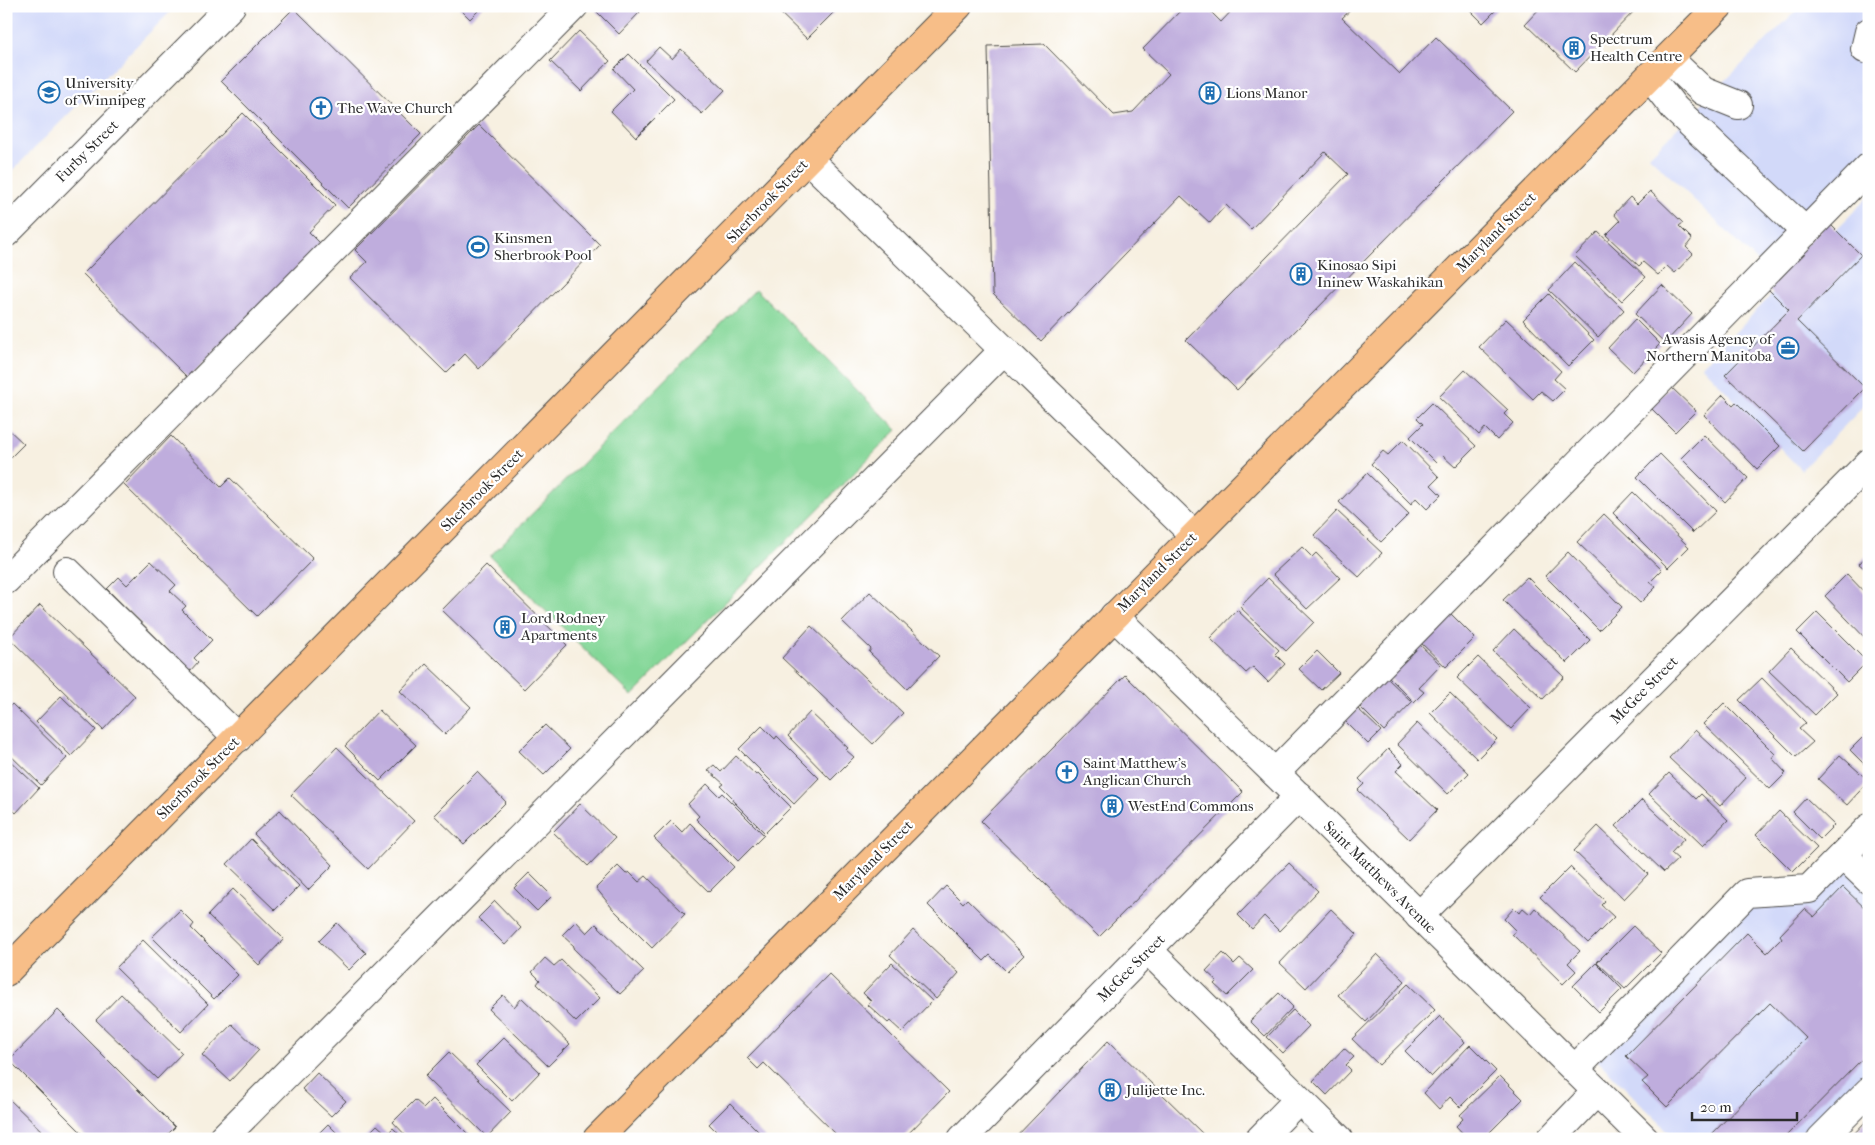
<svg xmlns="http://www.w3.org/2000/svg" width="1875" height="1145" font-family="'IM FELL French Canon',serif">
  <rect width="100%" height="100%" fill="#fff"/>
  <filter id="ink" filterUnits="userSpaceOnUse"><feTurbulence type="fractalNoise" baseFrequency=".02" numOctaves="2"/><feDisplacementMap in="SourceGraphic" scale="10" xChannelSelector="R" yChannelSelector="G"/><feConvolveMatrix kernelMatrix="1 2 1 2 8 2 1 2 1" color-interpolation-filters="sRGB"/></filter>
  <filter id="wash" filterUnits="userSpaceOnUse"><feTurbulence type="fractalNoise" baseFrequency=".0096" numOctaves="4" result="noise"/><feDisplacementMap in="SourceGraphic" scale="20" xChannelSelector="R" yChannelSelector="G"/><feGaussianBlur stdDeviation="1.12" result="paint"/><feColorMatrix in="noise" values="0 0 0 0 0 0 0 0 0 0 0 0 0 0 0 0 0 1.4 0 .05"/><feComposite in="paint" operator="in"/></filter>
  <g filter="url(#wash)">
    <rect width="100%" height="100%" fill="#f7f0e1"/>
    <g fill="#d2d9f9">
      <polygon points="6,6 176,6 6,177"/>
      <polygon points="1801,6 1869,6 1869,154 1759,263 1649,156"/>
      <polygon points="1869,196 1869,401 1801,470 1702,366"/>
      <polygon points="1869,839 1869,1067 1798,1139 1676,1139 1597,1060 1748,905 1804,905"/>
    </g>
    <polygon fill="#84d798" stroke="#588162" points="756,289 897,430 632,696 490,556"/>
    <g id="blocks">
      <g fill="#bfaddd">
        <polygon points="457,6 483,6 470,19"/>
        <polygon points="601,6 634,6 640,12 619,34 596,11"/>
        <polygon points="773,6 840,6 807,39"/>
        <polygon points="1185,6 1205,6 1221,22 1236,6 1355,6 1342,18 1400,74 1436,37 1512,111 1237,390 1186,340 1348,174 1325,152 1251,229 1226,205 1210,223 1181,196 1041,341 993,294 988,46 1044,44 1114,115 1133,112 1169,74 1143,49"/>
        <polygon points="1466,6 1500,6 1483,23"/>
        <polygon points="1542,6 1639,6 1575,72 1525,24"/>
        <polygon points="294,8 421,134 348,208 221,81"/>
        <polygon points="579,31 610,61 581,91 550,61"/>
        <polygon points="659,47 672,59 681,49 725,90 702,114 646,61"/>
        <polygon points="629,54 674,99 636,137 611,111 633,89 614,69"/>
        <polygon points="243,113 335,205 309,232 321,244 188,378 83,274"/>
        <polygon points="479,125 600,245 479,369 465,354 446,373 350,278 367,262 355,250"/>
        <polygon points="1650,191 1683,223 1679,226 1692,239 1686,247 1693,254 1675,273 1667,266 1658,275 1643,262 1639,266 1606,235 1620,221 1614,214 1630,197 1637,204"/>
        <polygon points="1828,222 1861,255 1797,321 1865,388 1803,451 1725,375 1789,310 1765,286"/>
        <polygon points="1598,232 1646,277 1622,301 1575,256"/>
        <polygon points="1575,262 1624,310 1598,337 1549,290"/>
        <polygon points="1662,285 1692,314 1665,343 1635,314"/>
        <polygon points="1549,294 1594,340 1568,366 1523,320"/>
        <polygon points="1506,319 1561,371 1554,379 1565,389 1553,401 1541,391 1533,399 1479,347"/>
        <polygon points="1635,319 1660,344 1633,372 1608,348"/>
        <polygon points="1465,370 1508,410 1504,414 1513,423 1497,440 1485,428 1479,435 1439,397"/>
        <polygon points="1671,387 1696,411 1675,432 1650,407"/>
        <polygon points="1723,395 1733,405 1736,402 1780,446 1757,469 1704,415"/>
        <polygon points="1432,403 1476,446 1455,467 1443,456 1436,463 1410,437 1423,424 1417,418"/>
        <polygon points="6,427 24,444 6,462"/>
        <polygon points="1704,435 1748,478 1725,502 1681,458"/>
        <polygon points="171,436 221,487 230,478 313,559 257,616 124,485"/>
        <polygon points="1403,440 1439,477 1431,485 1441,495 1427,509 1416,498 1411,504 1371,464 1383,451 1388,455"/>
        <polygon points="1660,454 1716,511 1693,533 1637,477"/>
        <polygon points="1367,473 1409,514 1381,542 1339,502"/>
        <polygon points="1633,492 1689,547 1668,568 1613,513"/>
        <polygon points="1337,511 1382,553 1359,577 1314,535"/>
        <polygon points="1604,514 1662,570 1650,582 1656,587 1640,603 1577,542"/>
        <polygon points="1302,547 1312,557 1316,553 1340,578 1307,609 1273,574"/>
        <polygon points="1568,552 1622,607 1599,630 1545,576"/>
        <polygon points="1869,553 1869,572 1859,564"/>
        <polygon points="151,561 176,585 170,591 186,606 182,610 212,640 194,658 198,662 190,671 107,589 119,577 127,585"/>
        <polygon points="486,565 567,645 524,689 442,610"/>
        <polygon points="1847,574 1869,597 1869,642 1825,596"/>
        <polygon points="1527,577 1590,640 1567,663 1503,600"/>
        <polygon points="1268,578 1314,622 1286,651 1240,607"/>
        <polygon points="870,592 939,656 907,689 869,652 871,649 842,621"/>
        <polygon points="40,605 135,696 103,730 9,638"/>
        <polygon points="1237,610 1279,650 1275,654 1285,664 1268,682 1253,667 1246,673 1210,638"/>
        <polygon points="1449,612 1475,638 1446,667 1420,642"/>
        <polygon points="1817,612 1867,662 1847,682 1797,632"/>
        <polygon points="811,626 903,713 873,744 782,658"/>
        <polygon points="1514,629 1564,677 1543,699 1493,651"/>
        <polygon points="1419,644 1441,665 1419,688 1424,692 1414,702 1388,676"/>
        <polygon points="1791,648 1837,693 1815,715 1769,671"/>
        <polygon points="1317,651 1339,673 1321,690 1299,669"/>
        <polygon points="1478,657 1531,708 1511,729 1457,678"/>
        <polygon points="426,664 471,707 445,734 400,691"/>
        <polygon points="1125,675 1243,792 1099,937 981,821"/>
        <polygon points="1386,677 1412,702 1384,731 1358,705"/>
        <polygon points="1762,678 1806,723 1799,729 1813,742 1796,757 1739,700"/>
        <polygon points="1450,693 1497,739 1477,759 1430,713"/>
        <polygon points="61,696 96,730 71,756 36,722"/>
        <polygon points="1724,703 1775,754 1772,758 1786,773 1770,789 1703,724"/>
        <polygon points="12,704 67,758 41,785 6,751 6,710"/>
        <polygon points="1357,708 1381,731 1368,744 1345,721"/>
        <polygon points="379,710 416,745 380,781 345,746"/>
        <polygon points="810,712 848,748 846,750 854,757 831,780 788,736"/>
        <polygon points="1417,723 1469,773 1448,794 1397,744"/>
        <polygon points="545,725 570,749 544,775 519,751"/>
        <polygon points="762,726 775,739 777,736 819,778 794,804 739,749"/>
        <polygon points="1695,730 1746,778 1720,806 1669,758"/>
        <polygon points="1869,731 1869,769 1850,750"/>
        <polygon points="337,747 414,821 368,869 291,795"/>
        <polygon points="1388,749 1403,764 1396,771 1437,810 1409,839 1358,790 1364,784 1359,779"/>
        <polygon points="1840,755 1869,781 1847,805 1818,779"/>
        <polygon points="736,756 756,775 758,774 791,807 765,833 732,800 733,798 721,786 724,784 708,770 714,765 721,772"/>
        <polygon points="6,757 39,788 16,813 6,804"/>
        <polygon points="477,772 506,802 464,844 434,815"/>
        <polygon points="1669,773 1696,799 1701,794 1728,820 1703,846 1649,794"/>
        <polygon points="707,784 719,796 722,793 764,835 738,861 696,819 699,816 688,804"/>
        <polygon points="1806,798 1834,825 1820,839 1793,812"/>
        <polygon points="1642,800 1684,839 1671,853 1678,859 1664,872 1616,826"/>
        <polygon points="580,804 615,838 588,866 553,832"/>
        <polygon points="280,810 333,865 308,890 254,834"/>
        <polygon points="1779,811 1817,848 1793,872 1756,835"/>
        <polygon points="6,812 12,818 6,823"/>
        <polygon points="671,821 682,832 690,823 734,867 709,892 654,838"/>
        <polygon points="1598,826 1648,874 1624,899 1574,851"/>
        <polygon points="251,839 299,886 275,910 227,864"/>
        <polygon points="1289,863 1318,891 1279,931 1264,916 1252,929 1238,915"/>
        <polygon points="618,866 626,874 629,872 639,882 646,876 685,914 652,948 613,909 596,888"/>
        <polygon points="1570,867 1605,901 1601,905 1614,917 1588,943 1540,897"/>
        <polygon points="529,873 552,896 537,911 514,888"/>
        <polygon points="946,886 963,903 967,899 1024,955 1007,972 990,955 984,961 928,905"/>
        <polygon points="1843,887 1869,912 1869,1052 1783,1139 1707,1139 1806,1038 1770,1003 1667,1107 1642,1082 1648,1077 1626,1056 1747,933 1767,953 1782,938 1780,935 1805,909 1814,917"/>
        <polygon points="233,889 284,939 259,965 208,915"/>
        <polygon points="495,901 521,928 505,945 478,918"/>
        <polygon points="1514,908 1519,913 1523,908 1530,914 1535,908 1580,951 1568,963 1576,971 1563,984 1512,934 1516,931 1504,919"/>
        <polygon points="1331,909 1357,934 1306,988 1280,963"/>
        <polygon points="180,910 194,924 191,928 238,975 214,999 152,937"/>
        <polygon points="576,921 587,933 596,924 644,971 620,994 573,948 574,946 562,935"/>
        <polygon points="337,923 366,953 349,970 319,941"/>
        <polygon points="1633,926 1661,953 1625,989 1597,962"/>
        <polygon points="913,930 959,973 936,999 890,955"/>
        <polygon points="143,940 208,1004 181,1032 116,968"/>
        <polygon points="1223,953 1234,964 1240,958 1253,970 1227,996 1214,984 1217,981 1206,971"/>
        <polygon points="1377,954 1405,981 1366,1022 1338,995"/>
        <polygon points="545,958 554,966 561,960 600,998 576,1022 537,984 540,980 532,972"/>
        <polygon points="892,963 932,1001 902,1032 890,1021 888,1023 868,1005 871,1001 863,993"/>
        <polygon points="1596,963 1622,989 1599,1012 1573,986"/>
        <polygon points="829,974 949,1092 903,1139 841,1139 764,1063 758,1069 747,1058"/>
        <polygon points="1408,984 1435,1010 1379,1065 1352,1039"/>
        <polygon points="1279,993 1293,1007 1265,1036 1250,1021"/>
        <polygon points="121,994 182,1053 157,1079 96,1020"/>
        <polygon points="503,995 514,1007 522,998 570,1044 548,1066 489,1009"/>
        <polygon points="58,1010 175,1127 163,1139 88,1139 9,1060"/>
        <polygon points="1293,1010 1309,1026 1283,1053 1267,1037"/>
        <polygon points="1440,1016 1465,1042 1431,1077 1405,1051"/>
        <polygon points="232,1024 259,1050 230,1081 202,1055"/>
        <polygon points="504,1037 540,1072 512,1101 476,1065"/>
        <polygon points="1108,1041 1208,1139 1014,1139"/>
        <polygon points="1470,1045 1496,1071 1460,1107 1450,1097 1439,1109 1424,1093"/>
        <polygon points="1344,1048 1354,1057 1346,1065 1351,1070 1327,1095 1313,1081"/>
        <polygon points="449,1052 511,1112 487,1137 425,1076"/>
        <polygon points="317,1073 346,1101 331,1116 302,1089"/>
        <polygon points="1500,1076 1523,1099 1483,1139 1468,1139 1456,1126 1463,1119 1460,1115"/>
        <polygon points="6,1096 50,1139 6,1139"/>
        <polygon points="433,1099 473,1139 409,1139 393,1122 415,1100 424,1108"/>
        <polygon points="730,1103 766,1139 724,1139 709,1124"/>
        <polygon points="1869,1118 1869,1139 1849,1139"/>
        <polygon points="328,1124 343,1139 313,1139"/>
        <polygon points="377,1125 387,1134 393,1128 404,1139 363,1139"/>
      </g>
    </g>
  </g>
  <g filter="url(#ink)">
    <use href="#blocks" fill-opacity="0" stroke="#4a4946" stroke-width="1"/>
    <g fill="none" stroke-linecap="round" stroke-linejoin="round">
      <g stroke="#4a4946" stroke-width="30">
        <g id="minor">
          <polyline points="1865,49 1869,32"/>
          <polyline points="1668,58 1703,91 1738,105"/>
          <polyline points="1650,77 1675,109 1806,232"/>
          <polyline points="808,159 1194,535"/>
          <polyline points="6,233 231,6"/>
          <polyline points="67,571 238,738"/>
          <polyline points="6,580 574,6"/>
          <polyline points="1114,616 1275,773 1645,1139"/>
          <polyline points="1275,773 1869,167"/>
          <polyline points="1843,855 1869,880"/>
          <polyline points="1419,916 1869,463"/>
          <polyline points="1148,950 1339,1139"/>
          <polyline points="1575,1069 1747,893 1809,889 1869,828"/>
          <polyline points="222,1139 1004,350"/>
          <polyline points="962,1139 1299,796"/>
          <polyline points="1260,1139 1298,1100"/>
          <polyline points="1551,1139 1597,1091"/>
          <polyline points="1821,1139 1869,1091"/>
        </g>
      </g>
      <g stroke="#4a4946" stroke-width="30">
        <g id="major">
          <polyline points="6,972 958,6"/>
          <polyline points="597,1139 1719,6"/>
        </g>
      </g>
      <use href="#minor" stroke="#fff" stroke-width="28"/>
      <use href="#major" stroke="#f7be88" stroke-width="28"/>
    </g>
  </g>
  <defs>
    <g id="building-ring" transform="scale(1.125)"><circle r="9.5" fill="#fff" stroke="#1f6fb2" stroke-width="1.5"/><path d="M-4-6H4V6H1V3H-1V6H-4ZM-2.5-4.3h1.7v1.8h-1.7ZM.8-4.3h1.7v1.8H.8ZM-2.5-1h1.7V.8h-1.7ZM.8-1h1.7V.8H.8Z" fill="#1f6fb2"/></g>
    <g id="university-ring" transform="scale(1.125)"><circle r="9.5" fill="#fff" stroke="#1f6fb2" stroke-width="1.5"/><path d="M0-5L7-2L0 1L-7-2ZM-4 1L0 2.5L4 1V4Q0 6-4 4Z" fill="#1f6fb2"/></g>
    <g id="church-ring" transform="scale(1.125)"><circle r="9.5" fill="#fff" stroke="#1f6fb2" stroke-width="1.5"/><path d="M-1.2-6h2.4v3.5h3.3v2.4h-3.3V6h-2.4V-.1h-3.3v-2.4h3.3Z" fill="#1f6fb2"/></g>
    <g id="stadium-ring" transform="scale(1.125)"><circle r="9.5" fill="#fff" stroke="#1f6fb2" stroke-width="1.5"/><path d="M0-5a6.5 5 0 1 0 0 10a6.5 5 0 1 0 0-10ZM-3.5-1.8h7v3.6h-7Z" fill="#1f6fb2"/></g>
    <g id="office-ring" transform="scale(1.125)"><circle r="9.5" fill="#fff" stroke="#1f6fb2" stroke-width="1.5"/><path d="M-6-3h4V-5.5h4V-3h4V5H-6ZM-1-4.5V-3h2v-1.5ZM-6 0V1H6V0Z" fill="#1f6fb2"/></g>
  </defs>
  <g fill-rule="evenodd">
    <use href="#building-ring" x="1574" y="48"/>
    <use href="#university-ring" x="49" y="92"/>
    <use href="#building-ring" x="1210" y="93"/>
    <use href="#church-ring" x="321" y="108"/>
    <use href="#stadium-ring" x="478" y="247"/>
    <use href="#building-ring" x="1301" y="274"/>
    <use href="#office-ring" x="1788" y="348"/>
    <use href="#building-ring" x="505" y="627"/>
    <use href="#church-ring" x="1067" y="772"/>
    <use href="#building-ring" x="1112" y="806"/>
    <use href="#building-ring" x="1110" y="1090"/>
  </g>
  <g text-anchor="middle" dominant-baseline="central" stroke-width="4.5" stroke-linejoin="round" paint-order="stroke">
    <g font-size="15" fill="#2b2b2b" stroke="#fff" text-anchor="start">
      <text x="1590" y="39">Spectrum<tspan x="1590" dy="17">Health Centre</tspan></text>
      <text x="65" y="83">University<tspan x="65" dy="17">of Winnipeg</tspan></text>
      <text x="1226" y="93">Lions Manor</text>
      <text x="337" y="108">The Wave Church</text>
      <text x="494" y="238">Kinsmen<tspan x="494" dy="17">Sherbrook Pool</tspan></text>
      <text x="1317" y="265">Kinosao Sipi<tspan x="1317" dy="17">Ininew Waskahikan</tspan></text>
      <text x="1772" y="339" text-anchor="end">Awasis Agency of<tspan x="1772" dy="17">Northern Manitoba</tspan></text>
      <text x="521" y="618">Lord Rodney<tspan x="521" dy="17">Apartments</tspan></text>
      <text x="1083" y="763">Saint Matthew's<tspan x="1083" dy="17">Anglican Church</tspan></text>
      <text x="1128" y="806">WestEnd Commons</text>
      <text x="1126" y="1090">Julijette Inc.</text>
    </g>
    <g font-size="15" fill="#2b2b2b" stroke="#fff">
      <text transform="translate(87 151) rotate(-45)">Furby Street</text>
      <text transform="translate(767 201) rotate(-46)">Sherbrook Street</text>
      <text transform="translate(1496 232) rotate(-45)">Maryland Street</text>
      <text transform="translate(482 490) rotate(-45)">Sherbrook Street</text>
      <text transform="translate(1157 572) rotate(-45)">Maryland Street</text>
      <text transform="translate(1644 690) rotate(-45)">McGee Street</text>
      <text transform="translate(198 778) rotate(-45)">Sherbrook Street</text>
      <text transform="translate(873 860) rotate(-45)">Maryland Street</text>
      <text transform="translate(1380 877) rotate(45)">Saint Matthews Avenue</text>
      <text transform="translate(1131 968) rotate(-45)">McGee Street</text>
    </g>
  </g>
  <rect width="1875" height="1145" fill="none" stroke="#fff" stroke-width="25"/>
  <path d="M1692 1112v8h105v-8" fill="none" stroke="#2b2b2b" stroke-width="2.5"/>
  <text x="1700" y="1112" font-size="15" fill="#2b2b2b" stroke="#ffffff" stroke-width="4" paint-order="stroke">20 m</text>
</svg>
